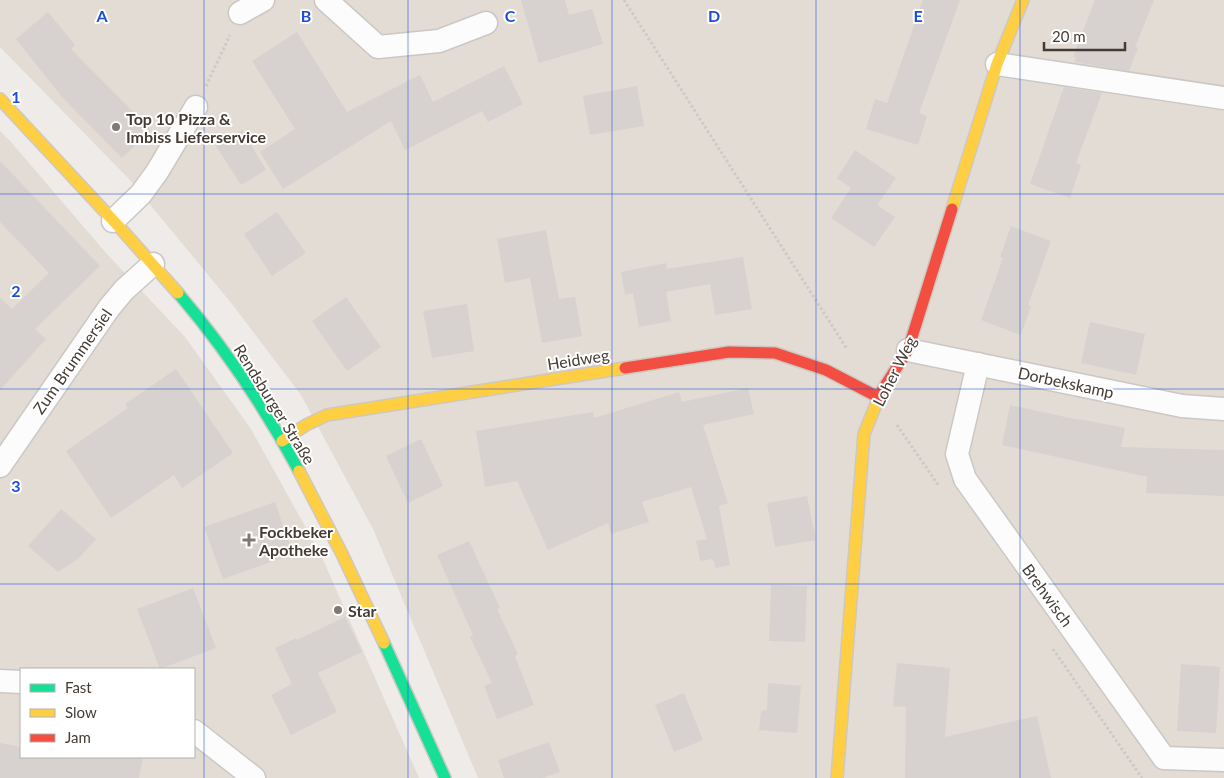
<svg xmlns="http://www.w3.org/2000/svg" width="1224" height="778" font-family="Lato,sans-serif">
  <rect width="100%" height="100%" fill="#eeebe8"/>
  <g fill="#e3dcd5" fill-rule="evenodd">
    <polygon points="0,0 1224,0 1224,778 478,778 373,529 301,395 232,304 129,179 0,47"/>
    <path d="M0 131 11 142 106 253 185 337 251 429 321 555 419 778H0ZM21 669H194V757H21Z"/>
  </g>
  <g fill="#d7d2cf">
    <polygon points="521,0 565,0 569,15 592,9 603,44 539,63"/>
    <polygon points="923,0 960,0 919,113 927,116 918,145 866,129 875,99 887,103"/>
    <polygon points="1095,0 1154,0 1135,47 1138,48 1129,71 1074,62 1076,57 1073,57"/>
    <polygon points="48,12 75,45 71,49 151,130 122,158 62,97 16,39"/>
    <polygon points="297,32 347,112 420,75 433,102 504,66 523,104 488,122 482,111 405,150 391,121 283,189 260,152 295,129 252,61"/>
    <polygon points="637,86 644,126 590,135 583,96"/>
    <polygon points="1064,87 1102,93 1076,163 1081,165 1070,198 1030,184"/>
    <polygon points="242,130 266,170 241,185 216,146"/>
    <polygon points="855,150 896,178 877,205 895,217 874,247 831,218 851,188 837,178"/>
    <polygon points="0,161 100,266 35,329 46,339 0,390 0,298 12,309 49,273 0,222"/>
    <polygon points="277,212 306,253 272,276 244,234"/>
    <polygon points="1011,226 1051,241 1028,305 1031,306 1021,335 981,320 1003,258 1000,257"/>
    <polygon points="546,230 559,299 575,297 582,336 542,343 530,278 505,283 497,239"/>
    <polygon points="743,257 752,309 715,315 710,284 666,292 671,321 639,327 633,293 625,295 621,272 666,263 667,269"/>
    <polygon points="346,297 381,347 347,371 312,321"/>
    <polygon points="467,304 474,351 432,358 423,311"/>
    <polygon points="1090,322 1145,334 1136,375 1081,363"/>
    <polygon points="176,369 233,453 182,488 174,475 111,518 66,451 128,408 125,404"/>
    <polygon points="748,388 754,414 703,425 728,503 719,506 730,565 716,568 713,559 700,561 696,541 707,539 691,487 642,502 649,522 611,534 608,523 548,550 517,481 485,487 476,431 593,412 594,418 679,392 682,402"/>
    <polygon points="1010,405 1079,420 1079,419 1125,428 1121,447 1224,450 1224,496 1146,493 1147,477 1002,445"/>
    <polygon points="421,439 443,486 408,503 386,456"/>
    <polygon points="807,496 816,540 775,547 767,503"/>
    <polygon points="275,502 293,554 223,579 204,527"/>
    <polygon points="61,509 96,539 78,559 58,572 28,546"/>
    <polygon points="469,541 500,608 497,609 518,654 515,656 534,705 497,719 484,686 492,683 470,637 473,635 437,555"/>
    <polygon points="771,585 807,586 805,642 769,641"/>
    <polygon points="193,588 216,648 160,669 137,609"/>
    <polygon points="345,617 362,652 318,673 337,712 291,735 271,695 292,684 275,648 296,638 297,640"/>
    <polygon points="897,663 950,668 945,737 1037,716 1051,778 905,778 906,707 893,706"/>
    <polygon points="1181,664 1220,667 1216,733 1177,731"/>
    <polygon points="768,683 801,686 797,733 759,730 761,711 767,710"/>
    <polygon points="684,693 703,740 674,752 655,705"/>
    <polygon points="549,742 560,772 543,778 504,778 498,760"/>
    <polygon points="0,743 21,747 21,757 143,757 139,778 0,778"/>
  </g>
  <g fill="none" stroke-linecap="round" stroke-linejoin="round">
    <g stroke="#cbc7c4" stroke-width="25">
      <g id="street">
        <polyline points="326,0 378,47 439,41 486,23"/>
        <polyline points="240,13 263,0"/>
        <polyline points="997,64 1224,98"/>
        <polyline points="113,221 141,194 157,172 196,107"/>
        <polyline points="908,350 1182,406 1224,409"/>
        <polyline points="978,364 957,454 965,479 1164,758 1224,760"/>
        <polyline points="0,466 109,308 124,290 153,264"/>
        <polyline points="0,681 21,682"/>
        <polyline points="194,731 254,778"/>
      </g>
    </g>
    <g stroke="#cfc8c0" stroke-width="14">
      <g id="fast">
        <path d="M178 293C225 348 265 408 299 471"/>
        <polyline points="384,643 445,778"/>
      </g>
    </g>
    <g stroke="#cfc8c0" stroke-width="14">
      <g id="slow">
        <polyline points="0,99 122,230 178,293"/>
        <polyline points="952,209 997,64 1023,0"/>
        <polyline points="282,441 306,425 327,415 625,368"/>
        <polyline points="299,471 342,554 384,643"/>
        <polyline points="837,778 864,434 881,392"/>
      </g>
    </g>
    <g stroke="#cfc8c0" stroke-width="14">
      <g id="jam">
        <polyline points="625,368 729,352 775,353 826,370 878,397"/>
        <polyline points="881,392 908,350 952,209"/>
      </g>
    </g>
    <g stroke="#cdc9c6" stroke-width="3" stroke-dasharray="2.5 2.5" stroke-linecap="butt">
      <polyline points="624,0 847,349"/>
      <polyline points="206,86 230,35"/>
      <polyline points="897,425 939,486"/>
      <polyline points="1053,649 1142,778"/>
    </g>
    <use href="#street" stroke="#fcfcfc" stroke-width="22"/>
    <use href="#fast" stroke="#16e098" stroke-width="11"/>
    <use href="#slow" stroke="#ffcf43" stroke-width="11"/>
    <use href="#jam" stroke="#f24e42" stroke-width="11"/>
  </g>
  <path fill="none" stroke="#1d4ed8" stroke-width="1" stroke-opacity="0.55" d="M204 0V778M408 0V778M612 0V778M816 0V778M1020 0V778M0 194H1224M0 389H1224M0 584H1224"/>
  <g fill="#807973" stroke="#fff" stroke-width="2">
    <circle cx="116" cy="127" r="5"/>
    <path d="M246.5 532.5h5v5h5v5h-5v5h-5v-5h-5v-5h5z"/>
    <circle cx="338" cy="610" r="5"/>
  </g>
  <g text-anchor="middle" dominant-baseline="central" stroke-width="4" stroke-linejoin="round" paint-order="stroke">
    <g font-size="16" font-weight="bold" fill="#443b34" stroke="#fff" text-anchor="start">
      <text x="126" y="118">Top 10 Pizza &amp;<tspan x="126" dy="18">Imbiss Lieferservice</tspan></text>
      <text x="259" y="531">Fockbeker<tspan x="259" dy="18">Apotheke</tspan></text>
      <text x="348" y="610">Star</text>
    </g>
    <g font-size="16" fill="#443b34" stroke="#fff">
      <text transform="translate(578 359) rotate(-9)">Heidweg</text>
      <text transform="translate(72 361) rotate(-55)">Zum Brummersiel</text>
      <text transform="translate(894 371) rotate(-63)">Loher Weg</text>
      <text transform="translate(1066 382) rotate(12)">Dorbekskamp</text>
      <text transform="translate(275 404) rotate(58)">Rendsburger Straße</text>
      <text transform="translate(1048 595) rotate(54)">Brehwisch</text>
    </g>
  </g>
  <g font-size="16" text-anchor="middle" font-weight="bold" fill="#1d4ed8" stroke="#fff" stroke-width="4" stroke-linejoin="round" paint-order="stroke">
    <text x="102" y="22">A</text>
    <text x="306" y="22">B</text>
    <text x="510" y="22">C</text>
    <text x="714" y="22">D</text>
    <text x="918" y="22">E</text>
    <text x="16" y="103">1</text>
    <text x="16" y="297">2</text>
    <text x="16" y="492">3</text>
  </g>
  <rect x="20" y="668" width="175" height="90" fill="#ffffff" stroke="#b4b1ae"/>
  <rect x="30" y="684" width="25" height="8" fill="#16e098" stroke="#b4b1ae"/>
  <text x="65" y="693" font-size="15" fill="#443b34">Fast</text>
  <rect x="30" y="709" width="25" height="8" fill="#ffcf43" stroke="#b4b1ae"/>
  <text x="65" y="718" font-size="15" fill="#443b34">Slow</text>
  <rect x="30" y="734" width="25" height="8" fill="#f24e42" stroke="#b4b1ae"/>
  <text x="65" y="743" font-size="15" fill="#443b34">Jam</text>
  <path d="M1044 42v8h81v-8" fill="none" stroke="#443b34" stroke-width="2.5"/>
  <text x="1052" y="42" font-size="15" fill="#443b34" stroke="#ffffff" stroke-width="4" paint-order="stroke">20 m</text>
</svg>
